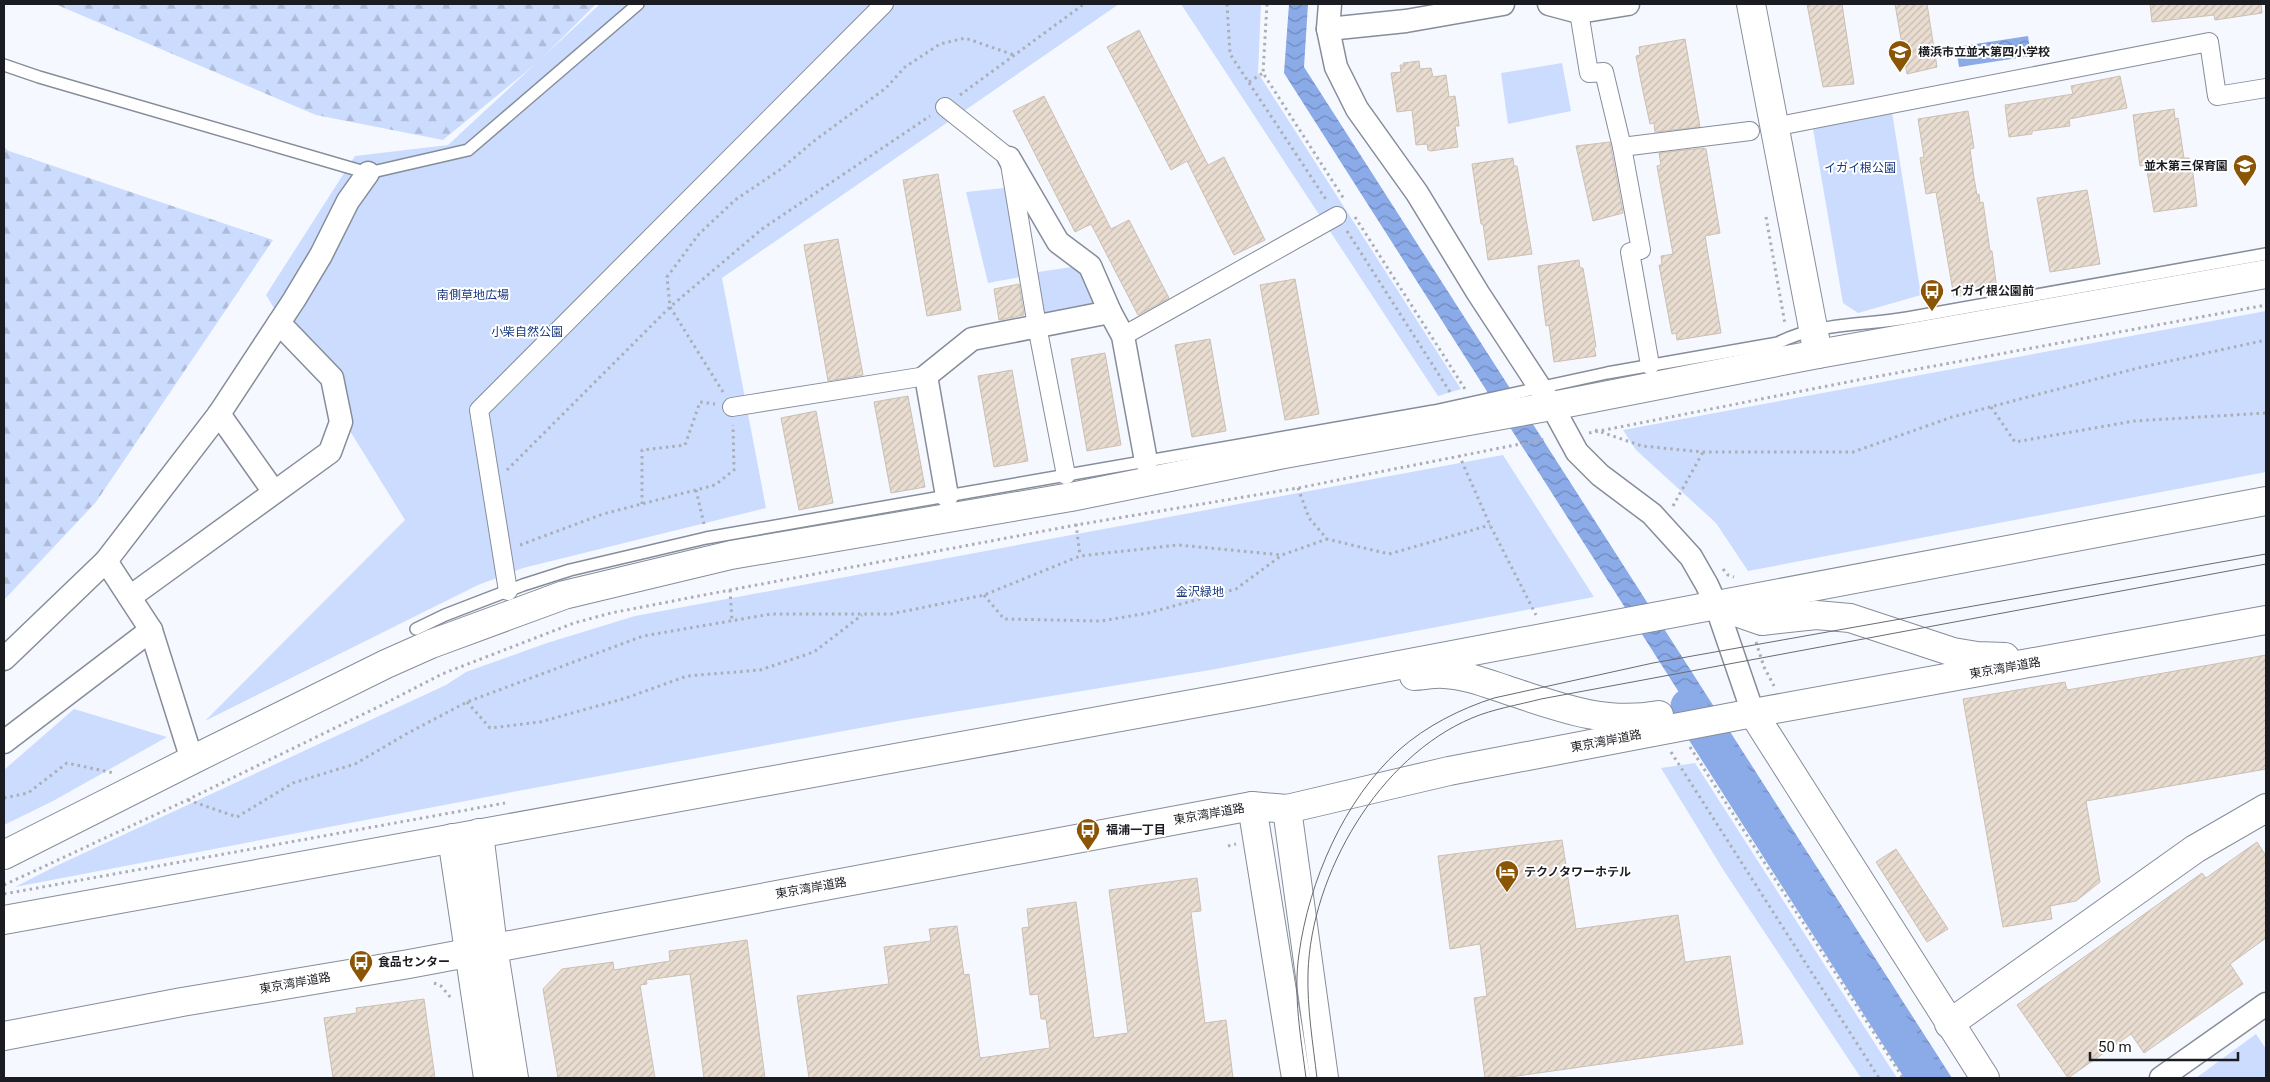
<svg xmlns="http://www.w3.org/2000/svg" width="2270" height="1082" font-family="Roboto,'Noto Sans JP',sans-serif">
  <defs>
    <pattern id="forest-firs" width="22" height="20" patternUnits="userSpaceOnUse" patternTransform="scale(1.25)"><rect width="22" height="20" fill="#cbdcfe"/><path d="M5 1l3.5 6h-7zM16 11l3.5 6h-7z" fill="#aebcd9"/></pattern>
    <pattern id="water-waves" width="16" height="10" patternUnits="userSpaceOnUse" patternTransform="scale(1.25)"><rect width="16" height="10" fill="#8baae8"/><path d="M0 5q4-4 8 0t8 0" fill="none" stroke="#718abc"/></pattern>
    <pattern id="building-hatch" width="6" height="6" patternUnits="userSpaceOnUse" patternTransform="scale(1.25)"><rect width="6" height="6" fill="#e9dcd0"/><path d="M-1 1l2-2M0 6l6-6M5 7l2-2" fill="none" stroke="#c7bcb2"/></pattern>
  </defs>
  <rect width="100%" height="100%" fill="#f5f9ff"/>
  <g fill="url(#forest-firs)">
    <polygon points="55,4 596,4 538,62 443,140 316,115"/>
    <polygon points="4,147 9,151 273,240 96,502 4,600"/>
  </g>
  <g fill="#cbdcfe">
    <polygon points="600,4 1119,4 722,278 766,508 523,568 478,585 205,721 405,520 266,295 355,156 448,145"/>
    <polygon points="1181,4 1261,4 1258,73 1461,389 1438,396"/>
    <polygon points="1562,63 1571,111 1508,124 1501,73"/>
    <polygon points="1892,112 1921,295 1858,313 1843,303 1813,129"/>
    <polygon points="1004,188 1020,277 988,283 966,192"/>
    <polygon points="1079,266 1099,304 1044,314 1038,272"/>
    <polygon points="2266,311 2266,472 1748,571 1716,523 1636,450 1623,430"/>
    <polygon points="1503,455 1594,597 1216,669 898,721 523,790 15,887 56,866 446,685 466,672 547,643 635,616"/>
    <polygon points="74,709 167,737 53,801 4,825 4,770"/>
    <polygon points="1695,763 1897,1078 1861,1078 1724,871 1661,768"/>
    <polygon points="2256,1034 2266,1049 2266,1078 2196,1078"/>
  </g>
  <g fill="url(#water-waves)">
    <polygon points="1289,4 1308,4 1304,67 1952,1078 1925,1078 1284,73"/>
    <polygon points="2028,36 2031,56 1959,67 1956,47"/>
  </g>
  <g fill="none" stroke-linecap="round" stroke-linejoin="round">
    <polyline stroke="#8baae8" stroke-width="35" points="1688,706 1925,1078"/>
  </g>
  <g fill="url(#building-hatch)" stroke="#ccc0b4">
    <polygon points="1807,4 1842,4 1854,84 1823,87"/>
    <polygon points="1895,4 1927,4 1937,67 1907,74"/>
    <polygon points="2150,4 2261,4 2262,13 2215,20 2214,15 2152,22"/>
    <polygon points="1139,30 1208,165 1224,157 1265,240 1234,255 1187,161 1171,170 1107,47"/>
    <polygon points="1685,39 1700,127 1655,132 1654,123 1650,124 1641,82 1636,56 1640,55 1639,47"/>
    <polygon points="1419,61 1420,69 1431,68 1433,77 1446,75 1449,97 1455,96 1459,126 1455,126 1458,147 1431,151 1428,150 1427,144 1416,145 1412,110 1397,112 1391,73 1401,72 1400,65 1404,65 1403,63"/>
    <polygon points="2120,76 2127,108 2069,119 2070,126 2032,131 2032,134 2009,137 2005,105 2073,94 2071,86"/>
    <polygon points="1044,96 1111,229 1129,220 1169,298 1138,315 1091,224 1075,232 1013,111"/>
    <polygon points="2174,109 2175,119 2178,118 2184,158 2189,158 2190,166 2192,166 2197,206 2154,212 2146,165 2140,166 2133,115"/>
    <polygon points="1968,111 1974,148 1970,149 1974,178 1977,195 1979,194 1980,203 1983,202 1990,251 1992,251 1997,290 1954,297 1936,192 1926,194 1920,158 1924,157 1918,119"/>
    <polygon points="1610,142 1623,213 1593,221 1576,146"/>
    <polygon points="1703,148 1706,149 1720,233 1705,236 1721,333 1677,340 1676,333 1672,334 1659,265 1662,265 1661,256 1673,254 1657,166 1661,165 1659,153"/>
    <polygon points="1513,158 1514,166 1517,166 1532,254 1488,260 1483,224 1481,224 1472,164"/>
    <polygon points="938,174 961,310 927,316 903,180"/>
    <polygon points="2087,190 2100,264 2050,272 2037,198"/>
    <polygon points="838,239 863,375 828,381 804,245"/>
    <polygon points="1579,260 1580,268 1583,268 1591,315 1596,347 1594,347 1596,356 1554,362 1549,325 1546,326 1538,266"/>
    <polygon points="1295,279 1319,414 1285,420 1260,285"/>
    <polygon points="1019,284 1024,315 999,320 994,289"/>
    <polygon points="1210,339 1226,431 1192,437 1175,345"/>
    <polygon points="1105,353 1121,445 1087,451 1071,359"/>
    <polygon points="1012,370 1028,461 994,467 978,376"/>
    <polygon points="908,396 925,487 891,493 874,402"/>
    <polygon points="816,411 833,503 799,510 781,418"/>
    <polygon points="2266,655 2266,769 2086,801 2100,882 2076,901 2050,906 2052,919 2003,927 1963,699 2065,682 2067,690"/>
    <polygon points="1562,840 1576,929 1678,915 1685,962 1730,956 1743,1044 1503,1078 1485,1078 1474,998 1487,996 1480,944 1450,949 1438,856"/>
    <polygon points="2257,842 2266,856 2266,938 2230,964 2243,984 2144,1053 2131,1034 2068,1078 2017,1005 2202,873 2206,878"/>
    <polygon points="1896,849 1948,929 1927,942 1876,862"/>
    <polygon points="1197,878 1201,911 1191,912 1205,1023 1226,1020 1233,1078 809,1078 797,996 889,984 884,947 931,941 929,929 957,926 964,975 969,974 980,1058 1050,1048 1046,1019 1041,1019 1038,994 1030,995 1022,928 1029,927 1027,909 1076,902 1094,1038 1128,1033 1109,890"/>
    <polygon points="747,940 765,1078 704,1078 690,974 646,980 647,984 640,985 655,1078 558,1078 543,989 562,969 613,962 614,970 670,961 669,951"/>
    <polygon points="424,999 435,1078 333,1078 324,1018 357,1013 356,1008"/>
  </g>
  <g fill="none" stroke-linecap="round" stroke-linejoin="round">
    <g stroke="#868d9a" stroke-width="14">
      <g id="service">
        <polyline points="4,65 39,77 368,173 468,150 638,4"/>
        <path d="M416 629 445 615 523 585 570 570 706 538 1434 411 1607 373 1778 343C1814 323 1867 325 1907 318 2027 296 2147 275 2266 254"/>
      </g>
    </g>
    <g stroke="#868d9a" stroke-width="20">
      <g id="pedestrian">
        <polyline points="1579,12 1589,73 1604,72 1622,147"/>
        <polyline points="945,107 1009,158 1037,326 1066,475"/>
        <polyline points="1789,124 2209,42 2217,96 2266,88"/>
        <polyline points="1123,336 1337,216"/>
        <polyline points="1650,365 1630,252 1641,250 1622,147 1750,131"/>
        <polyline points="732,407 926,376"/>
        <polyline points="508,591 479,410 884,4"/>
      </g>
    </g>
    <g stroke="#868d9a" stroke-width="25">
      <g id="minor">
        <polyline points="1330,4 1328,29 1336,67 1357,109 1417,193 1478,293 1552,406 1577,452 1600,475 1652,514 1691,557 1707,585 1716,605 1753,713"/>
        <polyline points="1549,4 1579,12 1628,4"/>
        <polyline points="1328,29 1406,21 1503,4"/>
        <polyline points="1009,158 1058,242 1090,266 1110,312 1123,336 1146,461"/>
        <polyline points="219,414 274,492"/>
        <polyline points="947,496 926,376 972,339 1110,312"/>
        <polyline points="106,561 151,630 192,760"/>
        <polyline points="130,597 330,452 341,422 332,378 279,323"/>
        <polyline points="4,659 106,561 219,414 294,300 321,255 348,201 368,173"/>
        <polyline points="4,742 151,630"/>
        <polyline points="2161,1078 2266,1004"/>
      </g>
    </g>
    <g stroke="#868d9a" stroke-width="30">
      <g id="tertiary">
        <polyline points="1751,4 1818,354"/>
        <polyline points="1753,713 1985,1078"/>
        <polyline points="1252,806 1296,1078"/>
        <polyline points="1287,809 1324,1078"/>
        <polyline points="479,833 493,947 514,1078"/>
        <polyline points="452,838 488,1078"/>
        <polyline points="4,855 192,760 386,664 431,644 564,595 731,555 1071,497 1284,454 1552,406 1818,354 2266,274"/>
        <polyline points="1949,1024 2195,849 2266,808"/>
      </g>
    </g>
    <g stroke="#868d9a" stroke-width="30">
      <g id="trunk">
        <polyline points="1716,605 1762,621 1816,615 1850,618 1953,652 1977,656 2005,657"/>
        <path d="M1414 676C1423 676 1434 673 1444 674 1466 675 1486 683 1507 690 1559 707 1603 725 1659 715"/>
        <polyline points="4,920 1236,696 2266,501"/>
        <polyline points="4,1036 182,1002 409,964 1252,806 1287,809 1449,771 1753,713 2266,620"/>
      </g>
    </g>
    <g stroke="#abaeb4" stroke-width="3" stroke-dasharray="2.5 4" stroke-linecap="butt">
      <polyline points="1227,4 1230,54 1327,201"/>
      <polyline points="1267,4 1263,73 1344,199"/>
      <polyline points="1249,82 1263,73"/>
      <polyline points="960,95 1084,4"/>
      <polyline points="1355,217 1465,389"/>
      <polyline points="1766,217 1785,324"/>
      <polyline points="1347,231 1450,392"/>
      <polyline points="723,392 670,307 667,277 699,234 735,200 781,169 814,141 886,88 905,67 940,44 965,38 1014,55"/>
      <polyline points="1991,407 2015,442 2134,421 2266,413"/>
      <polyline points="1595,430 1642,446 1703,452 1853,452 1952,417 2138,368 2266,340"/>
      <polyline points="1589,433 1858,380 2266,305"/>
      <polyline points="1459,455 1490,525 1536,615"/>
      <polyline points="507,470 670,307 762,229 930,116"/>
      <polyline points="1298,488 1309,518 1327,539 1389,554 1490,525"/>
      <polyline points="696,490 704,524"/>
      <polyline points="642,504 642,450 685,445 700,402 715,404"/>
      <polyline points="1673,506 1703,452"/>
      <polyline points="1076,524 1080,556"/>
      <polyline points="520,545 603,514 715,485 734,470 733,425"/>
      <polyline points="1723,569 1728,575 1734,577"/>
      <polyline points="730,590 732,621"/>
      <polyline points="984,595 1004,619 1101,621 1148,613 1236,589 1282,555"/>
      <polyline points="1756,642 1764,667 1774,686"/>
      <polyline points="467,702 490,728 540,722 626,698 687,676 760,670 814,652 862,615"/>
      <polyline points="1690,747 1903,1078"/>
      <polyline points="1671,752 1879,1078"/>
      <polyline points="4,798 28,793 67,763 114,773"/>
      <polyline points="188,800 237,817 293,783 355,764 408,733 467,702 643,636 771,614 891,614 984,595 1080,556 1178,545 1282,555 1327,539"/>
      <polyline points="1228,846 1236,844"/>
      <polyline points="4,885 187,800 380,706 442,674 574,623 611,613 730,590 1076,525 1298,488 1546,439"/>
      <polyline points="4,894 505,803"/>
      <polyline points="434,983 441,986 451,998"/>
    </g>
    <use href="#service" stroke="#fff" stroke-width="11"/>
    <use href="#pedestrian" stroke="#fff" stroke-width="18"/>
    <use href="#minor" stroke="#fff" stroke-width="22"/>
    <use href="#tertiary" stroke="#fff" stroke-width="28"/>
    <use href="#trunk" stroke="#fff" stroke-width="28"/>
    <g stroke="#696b71" stroke-width="1">
      <path d="M1306 1078C1301 1038 1293 995 1299 954 1309 881 1344 800 1399 750 1426 726 1460 709 1494 698L1653 663 2266 554"/>
      <path d="M1317 1078C1313 1044 1307 1008 1308 973 1311 874 1379 757 1472 718 1493 709 1518 705 1541 699L2266 564"/>
    </g>
  </g>
  <defs>
    <g id="school-pin" transform="scale(1.25)"><path d="M0 17L-7.5 6A9.5 9.5 0 1 1 7.5 6Z" fill="#8a5504" stroke="#fff"/><path d="M0-5L7-2L0 1L-7-2ZM-4 1L0 2.5L4 1V4Q0 6-4 4Z" fill="#fff"/></g>
    <g id="bus-pin" transform="scale(1.25)"><path d="M0 17L-7.5 6A9.5 9.5 0 1 1 7.5 6Z" fill="#8a5504" stroke="#fff"/><path d="M-5-6H5V4H4V6H2V4H-2V6H-4V4H-5ZM-3.5-4V0h7V-4ZM-3.5 1.2v1.5H-2V1.2ZM2 1.2v1.5H3.5V1.2Z" fill="#fff"/></g>
    <g id="hotel-pin" transform="scale(1.25)"><path d="M0 17L-7.5 6A9.5 9.5 0 1 1 7.5 6Z" fill="#8a5504" stroke="#fff"/><path d="M-6-4.5h1.5V1H6V5H4.5V3h-9V5H-6ZM-4 0a1.8 1.8 0 1 1 3.6 0ZM.5 0V-2.5h3Q6-2.5 6 0Z" fill="#fff"/></g>
  </defs>
  <g fill-rule="evenodd">
    <use href="#school-pin" x="1900" y="52"/>
    <use href="#school-pin" x="2245" y="166"/>
    <use href="#bus-pin" x="1932" y="291"/>
    <use href="#bus-pin" x="1088" y="830"/>
    <use href="#hotel-pin" x="1507" y="872"/>
    <use href="#bus-pin" x="361" y="962"/>
  </g>
  <g text-anchor="middle" dominant-baseline="central" stroke-width="4" stroke-linejoin="round" paint-order="stroke">
    <g font-size="12" font-weight="bold" fill="#1a1c21" stroke="#fff" text-anchor="start">
      <text x="1918" y="52">横浜市立並木第四小学校</text>
      <text x="2228" y="166" text-anchor="end">並木第三保育園</text>
      <text x="1950" y="291">イガイ根公園前</text>
      <text x="1106" y="830">福浦一丁目</text>
      <text x="1524" y="872">テクノタワーホテル</text>
      <text x="378" y="962">食品センター</text>
    </g>
    <g font-size="12" fill="#18387f" stroke="#fff">
      <text x="1860" y="168">イガイ根公園</text>
      <text x="473" y="295">南側草地広場</text>
      <text x="527" y="332">小柴自然公園</text>
      <text x="1200" y="592">金沢緑地</text>
    </g>
    <g font-size="12" fill="#1a1c21" stroke="#fff">
      <text transform="translate(2005 668) rotate(-10)">東京湾岸道路</text>
      <text transform="translate(1606 741) rotate(-11)">東京湾岸道路</text>
      <text transform="translate(1209 814) rotate(-10)">東京湾岸道路</text>
      <text transform="translate(811 888) rotate(-10)">東京湾岸道路</text>
      <text transform="translate(295 983) rotate(-10)">東京湾岸道路</text>
    </g>
  </g>
  <rect width="2270" height="1082" fill="none" stroke="#1a1c21" stroke-width="10"/>
  <path d="M2090 1052v8h148v-8" fill="none" stroke="#1a1c21" stroke-width="2.5"/>
  <text x="2098" y="1052" font-size="15" fill="#1a1c21" stroke="#ffffff" stroke-width="4" paint-order="stroke">50 m</text>
</svg>
